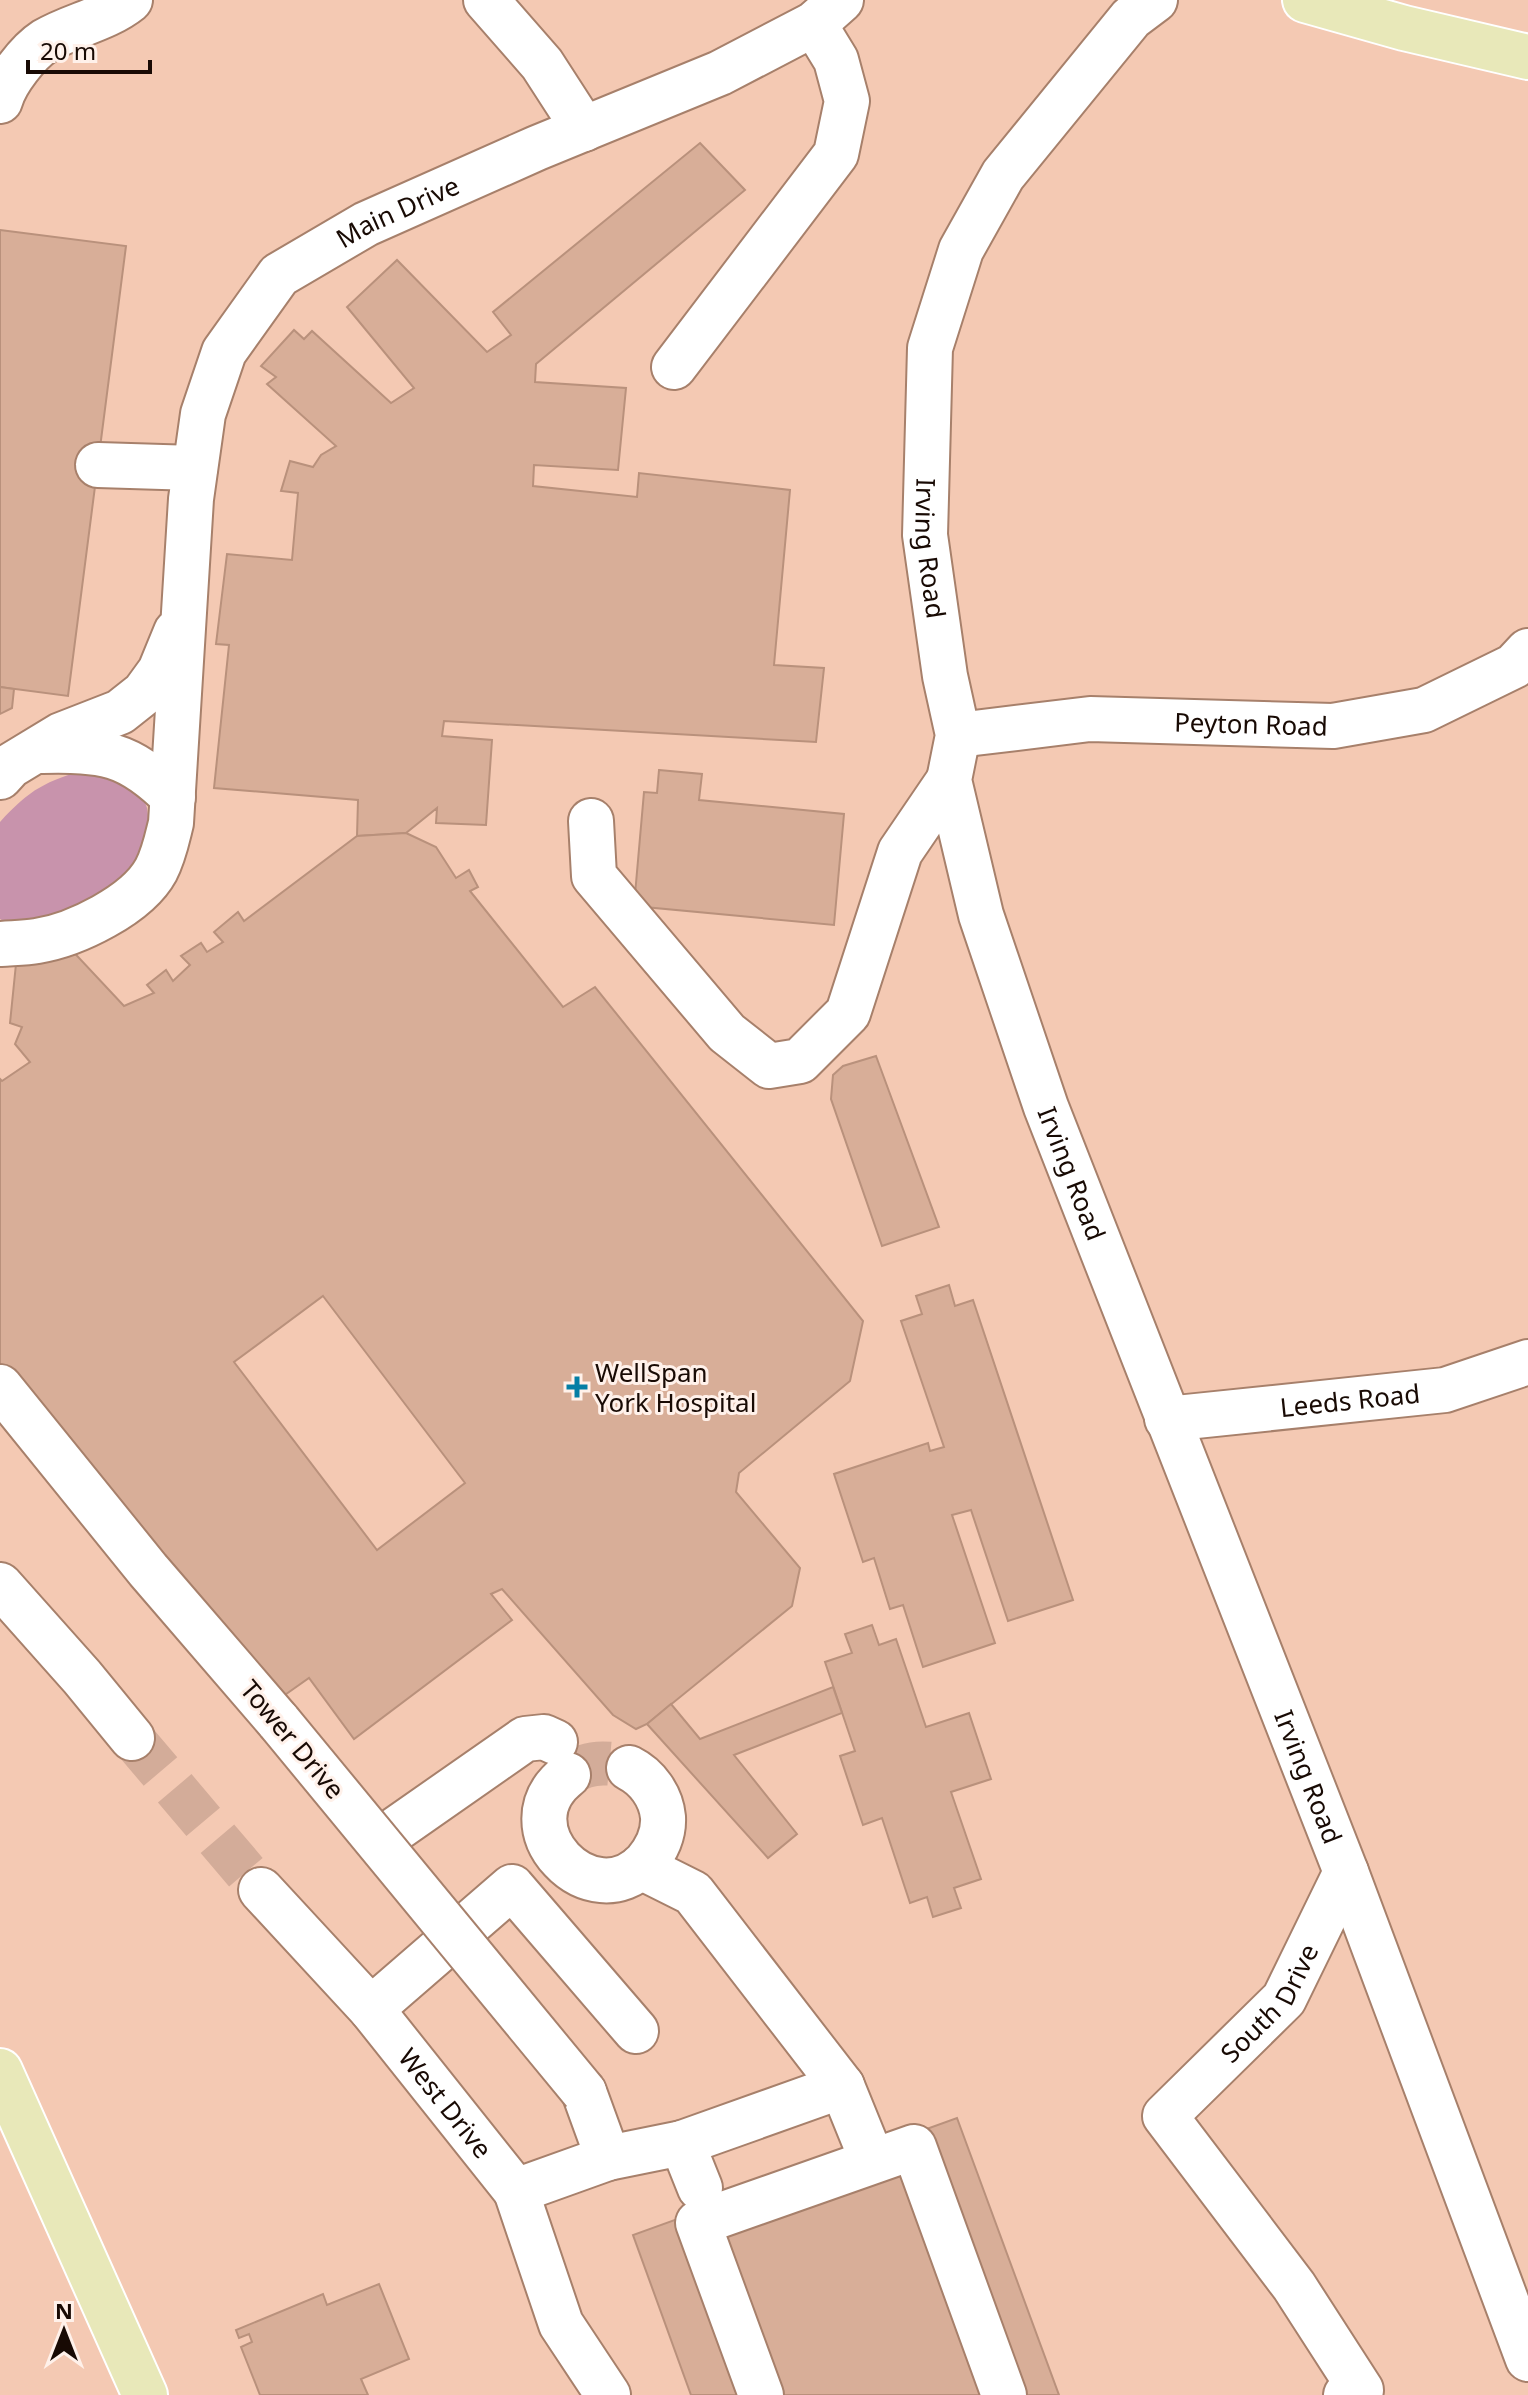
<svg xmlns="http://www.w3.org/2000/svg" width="1528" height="2395" font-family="'Noto Sans',sans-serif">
  <rect width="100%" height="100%" fill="#f4c9b3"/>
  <path fill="#c893ac" d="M88 769 136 786C140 793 145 801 147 808 154 841 126 881 100 899 87 907 67 910 53 915 32 922 21 931 0 919V822C30 789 46 781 88 769Z"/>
  <g fill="#d8ae98" stroke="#b9917c" stroke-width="2" fill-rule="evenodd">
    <polygon points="700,143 745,190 536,364 535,382 626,388 618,470 534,465 533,486 637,497 639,473 790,490 774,665 824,668 816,742 444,721 442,736 492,740 486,825 436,823 437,808 406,833 357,836 358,800 214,788 229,645 216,644 227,554 292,560 298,493 281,491 290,461 313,467 321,455 336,446 267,384 276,377 261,366 294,330 304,339 312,331 391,403 414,388 347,307 397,260 487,352 511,335 493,312"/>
    <polygon points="0,230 126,246 68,696 0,687"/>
    <polygon points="0,687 14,689 12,708 0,714"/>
    <polygon points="659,770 702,774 699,800 844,814 834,925 634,906 644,792 657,793"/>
    <path d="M406 833 436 847 456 878 469 870 478 887 470 891 563 1007 595 987 863 1321 850 1381 739 1473 736 1492 800 1568 792 1606 647 1724 636 1729 613 1715 502 1589 491 1594 512 1620 354 1739 309 1678 282 1697 0 1374V1079L2 1081 30 1062 15 1044 22 1027 10 1023 17 954 67 945 124 1006 154 993 147 985 166 970 173 981 190 965 181 956 201 943 207 952 223 942 214 932 238 912 244 921 357 836ZM323 1296 465 1483 377 1550 234 1362Z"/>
    <polygon points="876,1056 939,1227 882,1246 831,1099 833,1075 843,1066"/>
    <polygon points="949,1285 955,1306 973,1300 1073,1600 1008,1621 971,1510 952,1515 995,1643 923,1667 903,1605 890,1609 874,1558 863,1562 834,1474 928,1443 930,1451 944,1447 901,1321 922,1314 916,1296"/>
    <polygon points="872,1625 879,1645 896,1639 926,1727 969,1713 991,1779 951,1792 981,1879 954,1888 961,1908 933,1917 927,1897 910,1903 882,1818 863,1825 840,1756 855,1751 825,1662 852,1653 845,1634"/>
    <polygon points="833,1687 842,1713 734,1755 797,1834 768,1858 647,1724 671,1704 700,1739"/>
    <polygon points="957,2118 1059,2395 691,2395 633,2235"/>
    <polygon points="379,2284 409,2359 361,2379 368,2395 260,2395 241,2347 252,2342 249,2334 239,2338 236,2330 323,2294 327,2305"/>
  </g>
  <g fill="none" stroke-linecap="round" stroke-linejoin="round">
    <g stroke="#d3ac99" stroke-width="44" stroke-dasharray="44 22" stroke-linecap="butt">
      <polyline points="132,1738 261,1890"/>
      <path d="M568 1775C587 1761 608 1761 629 1768"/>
    </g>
    <g stroke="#a7806b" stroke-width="48">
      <g id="minor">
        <polyline points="486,0 542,64 584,129"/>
        <path id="s1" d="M1155 0 1131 18 1003 175 961 250 930 348 925 535 945 676 958 735 949 780 981 915 1046 1107 1346 1872 1528 2359"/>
        <path d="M0 101C5 82 28 52 45 41 72 25 105 20 130 0"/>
        <polyline points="674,367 836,154 847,101 836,60 814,24"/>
        <polyline points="98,465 195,468"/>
        <path id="s2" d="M958 735 1090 719 1333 726 1424 710 1514 666 1528 651"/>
        <path d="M42 751C103 750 128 752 173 797"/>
        <polyline points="0,777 10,766 61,735 120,712 144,693 160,671 176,632"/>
        <polyline points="591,821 594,876 727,1033 769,1066 800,1061 848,1013 900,852 949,780"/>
        <path id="s3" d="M0 944C12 943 25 943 37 941 75 935 137 905 156 870 164 855 167 839 171 823L191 499 203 414 224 352 279 275 366 224 537 148 720 73 814 24 841 0"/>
        <polyline points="0,1387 148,1570 279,1722"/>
        <path id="s4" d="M1167 1419 1445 1390 1528 1362"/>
        <polyline points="0,1585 82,1677 132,1738"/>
        <path d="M568 1775C501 1827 592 1920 646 1862 657 1849 664 1834 663 1817 661 1796 647 1777 629 1768"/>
        <polyline points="379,1841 525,1739 544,1737 555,1742"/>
        <polyline points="641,1867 693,1893 842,2086 868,2150"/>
        <path id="s5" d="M261 1890 371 2009 516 2191 608 2158 584 2092"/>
        <polyline points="371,2009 512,1887 636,2031"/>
        <polyline points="608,2158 682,2143"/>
        <polyline points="700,2188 682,2143 842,2086"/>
        <polyline points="516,2191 561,2324 608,2395"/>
        <polyline points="761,2395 698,2223 914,2147 1004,2395"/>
        <path id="s6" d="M1346 2395 1361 2390 1294 2286 1165 2116 1284 1999 1346 1872"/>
      </g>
    </g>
    <g stroke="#fff" stroke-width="48">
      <g id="major">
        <polyline points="1305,0 1404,28 1528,57"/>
        <polyline points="0,2071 145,2395"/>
      </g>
    </g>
    <use href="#minor" stroke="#fff" stroke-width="44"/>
    <use href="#major" stroke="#e8e8b9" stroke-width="44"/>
    <g stroke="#a7806b" stroke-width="48" stroke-linecap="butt">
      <polyline id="minor-bridge" points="279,1722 584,2092"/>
    </g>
    <use href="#minor-bridge" stroke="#fff" stroke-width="44"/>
  </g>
  <path fill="#047ea5" stroke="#fff1ea" stroke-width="3" d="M573 1375h8v8h8v8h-8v8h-8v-8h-8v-8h8z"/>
  <g text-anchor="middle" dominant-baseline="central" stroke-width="6" stroke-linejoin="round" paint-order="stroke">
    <g font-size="26" fill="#180a04" stroke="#fff1ea">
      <text stroke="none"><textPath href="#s3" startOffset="934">Main Drive</textPath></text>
      <text stroke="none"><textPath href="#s1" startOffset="622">Irving Road</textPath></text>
      <text stroke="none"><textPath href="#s2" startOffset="294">Peyton Road</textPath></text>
      <text stroke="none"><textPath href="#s1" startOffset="1270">Irving Road</textPath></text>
      <text stroke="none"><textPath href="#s4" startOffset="184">Leeds Road</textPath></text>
      <text transform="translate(293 1739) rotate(50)">Tower Drive</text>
      <text stroke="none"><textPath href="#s1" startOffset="1918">Irving Road</textPath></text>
      <text stroke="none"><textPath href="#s6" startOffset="508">South Drive</textPath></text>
      <text stroke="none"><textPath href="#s5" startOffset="282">West Drive</textPath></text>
    </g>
    <g font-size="26" fill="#180a04" stroke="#fff1ea" text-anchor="start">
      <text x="595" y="1372">WellSpan<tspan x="595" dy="30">York Hospital</tspan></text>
    </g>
  </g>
  <g transform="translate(64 2331)" stroke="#fff1ea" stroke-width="6" paint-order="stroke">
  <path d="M0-6L14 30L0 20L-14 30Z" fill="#180a04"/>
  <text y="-12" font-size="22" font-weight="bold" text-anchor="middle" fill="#180a04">N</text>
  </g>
  <path d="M28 60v12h122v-12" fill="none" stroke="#180a04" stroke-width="4"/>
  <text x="40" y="60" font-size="24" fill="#180a04" stroke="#fff1ea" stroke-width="6" paint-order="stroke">20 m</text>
</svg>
